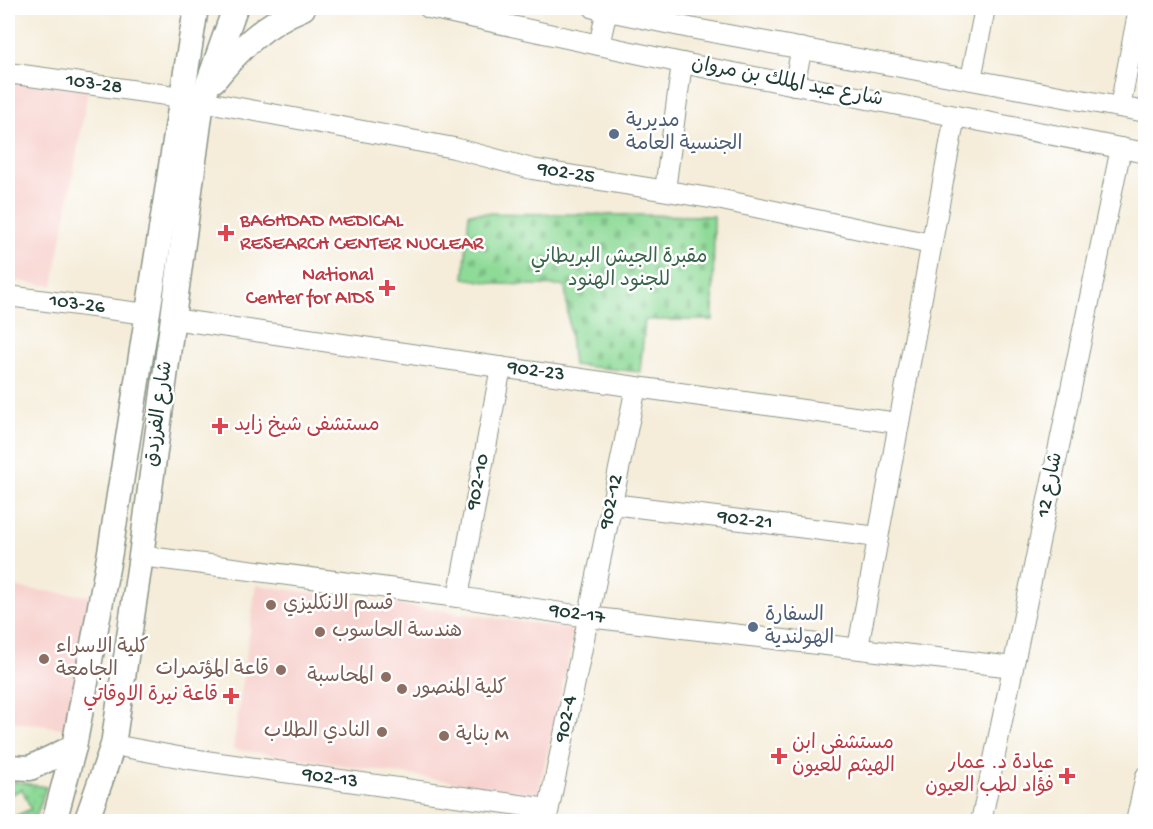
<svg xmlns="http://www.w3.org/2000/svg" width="1153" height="829" font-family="'Gochi Hand','Playpen Sans Arabic',sans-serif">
  <defs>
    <pattern id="grass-dots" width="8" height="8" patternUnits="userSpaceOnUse" patternTransform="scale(1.5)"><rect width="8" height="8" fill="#8eda97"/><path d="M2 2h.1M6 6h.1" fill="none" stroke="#7abc83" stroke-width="1.8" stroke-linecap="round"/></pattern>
    <pattern id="cemetery-stones" width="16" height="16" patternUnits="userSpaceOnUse" patternTransform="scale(1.5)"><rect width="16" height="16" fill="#8eda97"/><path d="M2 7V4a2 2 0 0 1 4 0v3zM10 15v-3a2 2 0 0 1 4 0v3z" fill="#7abc83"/></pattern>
  </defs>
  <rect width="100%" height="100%" fill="#fff"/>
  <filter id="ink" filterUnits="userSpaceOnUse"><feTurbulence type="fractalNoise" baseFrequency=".0167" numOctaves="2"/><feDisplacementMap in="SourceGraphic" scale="12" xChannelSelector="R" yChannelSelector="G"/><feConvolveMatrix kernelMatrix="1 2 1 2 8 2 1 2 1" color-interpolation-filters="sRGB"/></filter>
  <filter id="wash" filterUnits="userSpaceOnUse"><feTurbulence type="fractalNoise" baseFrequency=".008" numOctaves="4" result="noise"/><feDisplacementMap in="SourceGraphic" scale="24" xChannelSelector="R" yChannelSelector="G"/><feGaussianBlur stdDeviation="1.35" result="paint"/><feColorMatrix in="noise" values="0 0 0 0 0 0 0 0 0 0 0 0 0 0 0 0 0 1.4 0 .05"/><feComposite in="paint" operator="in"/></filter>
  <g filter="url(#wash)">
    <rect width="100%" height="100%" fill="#f5edda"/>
    <g fill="#f7d0cc">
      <polygon points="8,80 88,91 53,286 8,280"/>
      <polygon points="256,585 575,629 538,794 233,749"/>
      <polygon points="8,587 90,596 68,729 8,721"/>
    </g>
    <polygon fill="url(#grass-dots)" stroke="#568c66" stroke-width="1.5" points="8,780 46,787 35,821 8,821 8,811 11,818 31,809 22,789 8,796"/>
    <polygon fill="url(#cemetery-stones)" stroke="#568c66" stroke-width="1.5" points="469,213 714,216 713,320 645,320 640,372 573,365 565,286 498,284 464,278"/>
  </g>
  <g filter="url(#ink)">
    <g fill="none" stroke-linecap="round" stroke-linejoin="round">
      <g stroke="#8a9587" stroke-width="22">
        <g id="minor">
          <polyline points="429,8 682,63 1146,153"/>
          <polyline points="594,8 690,28 1146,112"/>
          <polyline points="599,45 607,10"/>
          <polyline points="8,73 181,97"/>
          <polyline points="971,79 985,8"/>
          <polyline points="794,85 802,48"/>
          <polyline points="202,101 454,148 532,169 722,200 931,244"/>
          <polyline points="1120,107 1139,8"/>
          <polyline points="665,190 682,63"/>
          <polyline points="8,296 147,314"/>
          <polyline points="173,319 636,387 898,423"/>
          <polyline points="612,504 878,537"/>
          <polyline points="141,556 458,597 588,617 1013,667"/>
          <polyline points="458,597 501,367"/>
          <polyline points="858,648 955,116"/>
          <polyline points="113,745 184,758 548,809"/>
          <polyline points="546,822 636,387"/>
          <polyline points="981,822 1121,148"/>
          <polyline points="1136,822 1146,776"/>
        </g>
      </g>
      <g stroke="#8a9587" stroke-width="27">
        <g id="major">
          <path d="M214 80C239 49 265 23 303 8"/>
          <polyline points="8,767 30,768 74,747"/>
          <polyline points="54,822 74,747 110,552 196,8"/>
          <polyline points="86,822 113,745 141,556 202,101 235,8"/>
        </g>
      </g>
      <use href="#minor" stroke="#fff" stroke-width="20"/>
      <use href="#major" stroke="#fff" stroke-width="24"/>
    </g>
  </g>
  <g fill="#5c6f8a" stroke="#fff" stroke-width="2">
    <circle cx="614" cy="134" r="6"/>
    <circle cx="753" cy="627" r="6"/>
  </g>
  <g fill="#e0444e" stroke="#fff" stroke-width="2">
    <path d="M223 224h6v6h6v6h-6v6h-6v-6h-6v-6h6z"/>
    <path d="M384 279h6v6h6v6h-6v6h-6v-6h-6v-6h6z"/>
    <path d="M217 417h6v6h6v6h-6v6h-6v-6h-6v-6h6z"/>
    <path d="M228 687h6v6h6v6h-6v6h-6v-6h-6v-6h6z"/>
    <path d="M776 747h6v6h6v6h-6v6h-6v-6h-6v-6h6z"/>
    <path d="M1064 767h6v6h6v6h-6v6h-6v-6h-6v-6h6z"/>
  </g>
  <g fill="#8d6e63" stroke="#fff" stroke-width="2">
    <circle cx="271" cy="605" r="6"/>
    <circle cx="320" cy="632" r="6"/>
    <circle cx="44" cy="659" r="6"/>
    <circle cx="281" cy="670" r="6"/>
    <circle cx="386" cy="677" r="6"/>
    <circle cx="402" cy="689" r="6"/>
    <circle cx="382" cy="732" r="6"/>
    <circle cx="444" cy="736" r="6"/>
  </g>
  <g text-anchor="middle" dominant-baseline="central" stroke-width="5" stroke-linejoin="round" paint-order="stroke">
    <g font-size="20" fill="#1f3d34" stroke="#fff">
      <text transform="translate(787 83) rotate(11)">شارع عبد الملك بن مروان</text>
      <text transform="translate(94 85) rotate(8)">103-28</text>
      <text transform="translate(566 174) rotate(9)">902-25</text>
      <text transform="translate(77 305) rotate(7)">103-26</text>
      <text transform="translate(536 372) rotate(8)">902-23</text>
      <text transform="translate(160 414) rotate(-82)">شارع الفرزدق</text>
      <text transform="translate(479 482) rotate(-79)">902-10</text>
      <text transform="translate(1051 485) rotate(-78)">شارع 12</text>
      <text transform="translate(612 502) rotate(-78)">902-12</text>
      <text transform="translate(745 521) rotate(7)">902-21</text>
      <text transform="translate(577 615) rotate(8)">902-17</text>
      <text transform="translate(567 719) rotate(-78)">902-4</text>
      <text transform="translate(330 779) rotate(8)">902-13</text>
    </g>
    <g font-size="20" fill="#4e5e75" stroke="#fff" text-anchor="start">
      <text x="626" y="122">مديرية<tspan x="626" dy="23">الجنسية العامة</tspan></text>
      <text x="765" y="616">السفارة<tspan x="765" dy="23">الهولندية</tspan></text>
    </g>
    <g font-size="20" fill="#be3a42" stroke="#fff" text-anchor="start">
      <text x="240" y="222">BAGHDAD MEDICAL<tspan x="240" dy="23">RESEARCH CENTER NUCLEAR</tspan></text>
      <text x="374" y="276" text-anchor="end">National<tspan x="374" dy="23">Center for AIDS</tspan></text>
      <text x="234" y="426">مستشفى شيخ زايد</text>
      <text x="218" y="696" text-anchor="end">قاعة نيرة الاوقاتي</text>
      <text x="792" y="744">مستشفى ابن<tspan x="792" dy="23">الهيثم للعيون</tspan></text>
      <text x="1054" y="764" text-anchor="end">عيادة د. عمار<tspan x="1054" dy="23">فؤاد لطب العيون</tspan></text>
    </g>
    <g font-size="20" fill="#3b644d" stroke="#fff">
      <text x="619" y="258">مقبرة الجيش البريطاني<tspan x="619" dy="23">للجنود الهنود</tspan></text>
    </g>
    <g font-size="20" fill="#785e54" stroke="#fff" text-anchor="start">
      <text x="283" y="605">قسم الانكليزي</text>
      <text x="332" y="632">هندسة الحاسوب</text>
      <text x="56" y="648">كلية الاسراء<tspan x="56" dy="23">الجامعة</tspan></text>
      <text x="269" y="670" text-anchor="end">قاعة المؤتمرات</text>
      <text x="374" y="677" text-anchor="end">المحاسبة</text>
      <text x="414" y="689">كلية المنصور</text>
      <text x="370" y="732" text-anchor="end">النادي الطلاب</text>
      <text x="456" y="736">بناية M</text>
    </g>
  </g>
  <rect width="1153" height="829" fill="none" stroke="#fff" stroke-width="30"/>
</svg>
